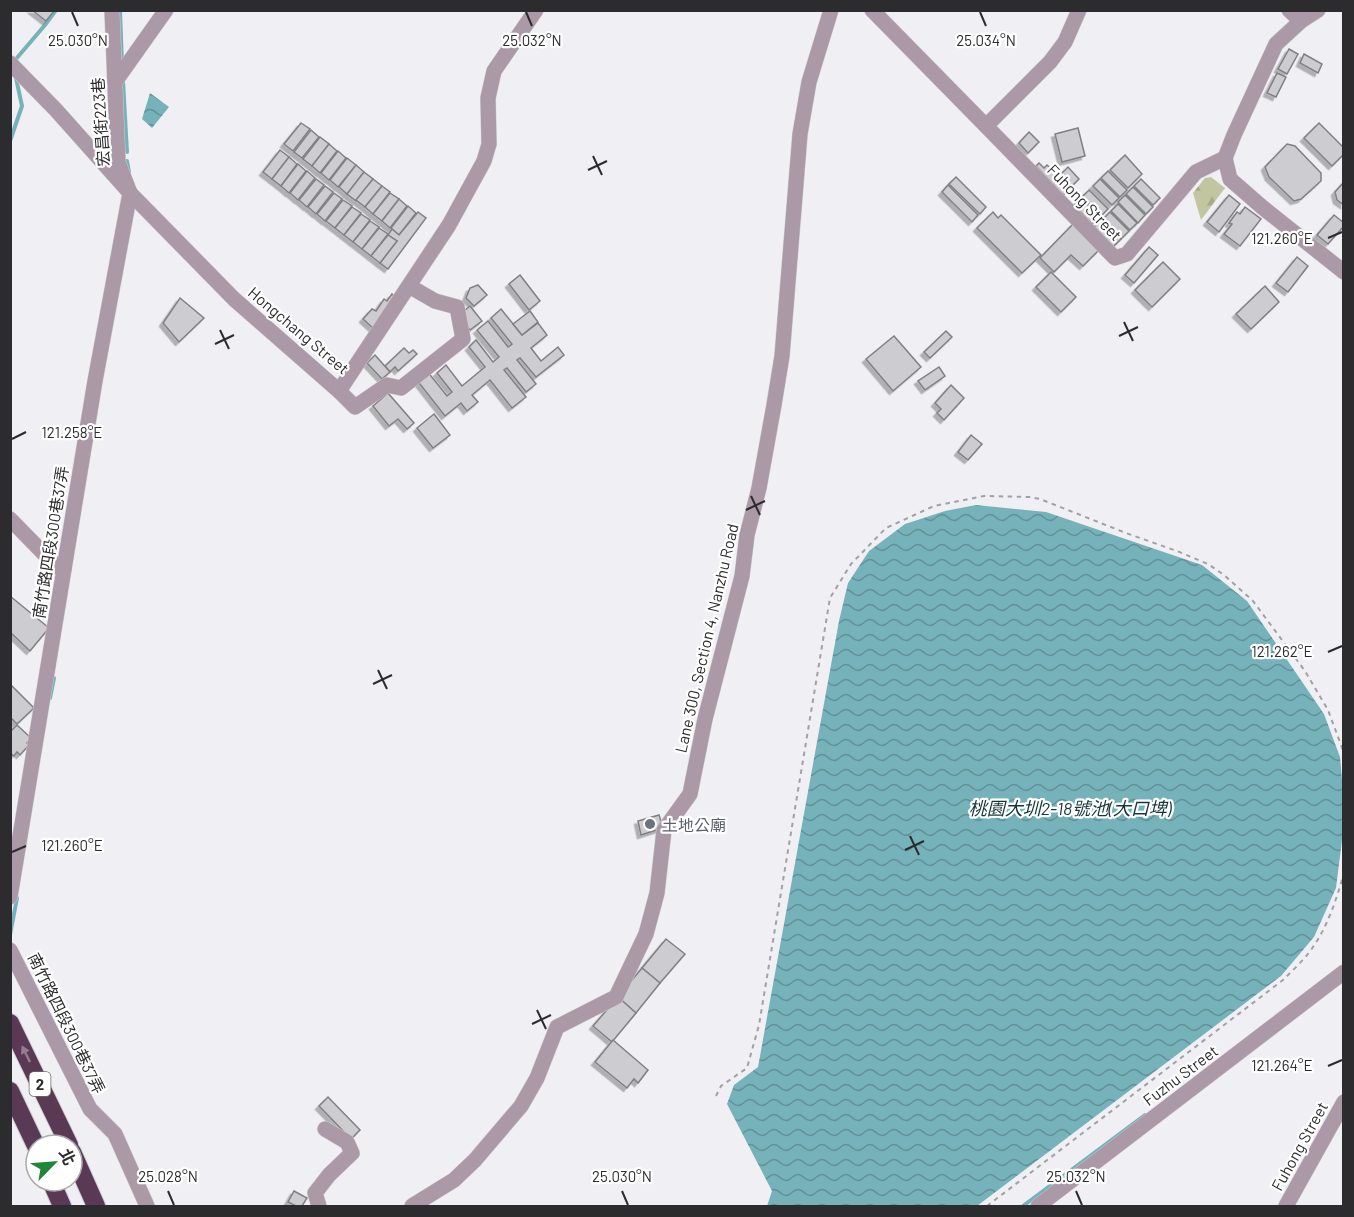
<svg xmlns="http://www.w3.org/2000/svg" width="1354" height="1217" font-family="Barlow,'Noto Sans TC',sans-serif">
  <defs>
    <pattern id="forest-firs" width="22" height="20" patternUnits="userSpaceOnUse" patternTransform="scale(1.5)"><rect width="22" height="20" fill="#c1c5a0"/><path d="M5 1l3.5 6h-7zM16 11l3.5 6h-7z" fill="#a6a98a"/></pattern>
    <pattern id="water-waves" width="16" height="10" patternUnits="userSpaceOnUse" patternTransform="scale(1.5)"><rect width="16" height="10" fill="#76b2b9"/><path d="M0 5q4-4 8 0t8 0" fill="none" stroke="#619197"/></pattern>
    <filter id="shadow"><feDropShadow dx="-3.5" dy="3.5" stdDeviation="0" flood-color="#0004"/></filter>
  </defs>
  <rect width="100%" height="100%" fill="#f0f0f4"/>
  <polygon fill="url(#forest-firs)" points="1211,177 1225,188 1201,220 1193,193 1205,178"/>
  <g fill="url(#water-waves)">
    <polygon points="150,93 169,107 152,128 142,119"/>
    <polygon points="976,505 1046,512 1202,565 1247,601 1324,714 1340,757 1343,791 1342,840 1336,888 1314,937 1281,976 977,1206 767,1206 772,1191 727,1104 734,1085 758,1067 839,621 848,583 869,551 905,524 945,511"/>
  </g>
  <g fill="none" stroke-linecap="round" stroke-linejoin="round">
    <g stroke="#76b2b9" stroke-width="4">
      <polyline points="120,10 122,64"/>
      <polyline points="16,59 45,25 56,10"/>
      <polyline points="123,81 127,152"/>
      <polyline points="10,141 22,106 16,78"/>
      <polyline points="127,161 129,172"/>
      <polyline points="50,698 54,678"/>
      <polyline points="10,935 17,898"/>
      <polyline points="1023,1206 1145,1115"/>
    </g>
  </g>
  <g fill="#cdcdd1" stroke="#808084" stroke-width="1.5" filter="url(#shadow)">
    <polygon points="32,10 54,10 54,11 46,21"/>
    <polygon points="1289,49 1298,54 1287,74 1278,69"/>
    <polygon points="1304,54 1322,64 1318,73 1300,63"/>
    <polygon points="1277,73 1286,77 1276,97 1267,93"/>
    <polygon points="301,123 310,129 293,151 284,144"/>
    <polygon points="1319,123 1344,148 1344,154 1332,166 1304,138"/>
    <polygon points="1078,128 1085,156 1062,162 1055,134"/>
    <polygon points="311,130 319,137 302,158 294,152"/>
    <polygon points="1029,132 1039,142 1028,153 1019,143"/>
    <polygon points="320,137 329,144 312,166 303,159"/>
    <polygon points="329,144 337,151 320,173 312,166"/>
    <polygon points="1287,144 1295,146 1321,173 1321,181 1301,199 1294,201 1269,177 1265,167"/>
    <polygon points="280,150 289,157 272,179 263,172"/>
    <polygon points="338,151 346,158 329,180 321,173"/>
    <polygon points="1125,155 1142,174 1128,188 1110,170"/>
    <polygon points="289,157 297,164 281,186 272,179"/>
    <polygon points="347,158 356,165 338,187 330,180"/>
    <polygon points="1039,163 1044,168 1047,165 1059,176 1068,167 1079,179 1063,195 1036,166"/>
    <polygon points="298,164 306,171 289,193 281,186"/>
    <polygon points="356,165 364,172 347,194 339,187"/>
    <polygon points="307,171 315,178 298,200 290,193"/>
    <polygon points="1108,171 1127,190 1120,197 1101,178"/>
    <polygon points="364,172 373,179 356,201 347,194"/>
    <polygon points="956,177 986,207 980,214 949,184"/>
    <polygon points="316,179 324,185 307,207 299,200"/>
    <polygon points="373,179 382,186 365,207 356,200"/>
    <polygon points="1100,179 1119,198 1112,205 1093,186"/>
    <polygon points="1141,179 1160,198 1153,205 1134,186"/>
    <polygon points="1344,182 1344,205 1337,200 1335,192"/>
    <polygon points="948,185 978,215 972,222 942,192"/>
    <polygon points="325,186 333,192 316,214 308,207"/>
    <polygon points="382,186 390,192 373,214 365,207"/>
    <polygon points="1133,187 1153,207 1146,214 1126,194"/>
    <polygon points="1089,190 1108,209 1101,216 1082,197"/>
    <polygon points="334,193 342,199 325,221 317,214"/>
    <polygon points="390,193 399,199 382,221 373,214"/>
    <polygon points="1125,195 1145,215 1138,223 1118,202"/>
    <polygon points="1229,195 1240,204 1219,232 1207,222"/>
    <polygon points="1081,198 1100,217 1092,224 1074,205"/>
    <polygon points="399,199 407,206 390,228 382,221"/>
    <polygon points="343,200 352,206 335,228 326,221"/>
    <polygon points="1118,204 1137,223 1130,230 1111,211"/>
    <polygon points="408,206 416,213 399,235 391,228"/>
    <polygon points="352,207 361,213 344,235 335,228"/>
    <polygon points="1245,207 1261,219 1240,246 1224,234 1232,224 1229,223 1237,212 1240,214"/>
    <polygon points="418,212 426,218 388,269 380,263 397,241 388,235 392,229 399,235"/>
    <polygon points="993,212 998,218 1001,215 1041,255 1022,273 977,228"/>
    <polygon points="1110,212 1129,231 1121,239 1103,219"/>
    <polygon points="361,214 370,220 353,242 344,235"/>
    <polygon points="1334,215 1344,223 1344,226 1328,244 1317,235"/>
    <polygon points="1102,220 1121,239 1113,247 1094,227"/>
    <polygon points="370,221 379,227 362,249 353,242"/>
    <polygon points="1073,224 1099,250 1083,266 1071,255 1054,272 1040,258"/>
    <polygon points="379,228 388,234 371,256 362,249"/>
    <polygon points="388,235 397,241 380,263 371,256"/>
    <polygon points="1149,247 1158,255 1134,283 1125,275"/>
    <polygon points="1297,257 1308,266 1288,292 1276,283"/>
    <polygon points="1163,262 1180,279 1152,307 1135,290"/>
    <polygon points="1051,272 1076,297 1061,312 1036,287"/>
    <polygon points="520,275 540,301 529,310 509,284"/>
    <polygon points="478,285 487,295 474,306 466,298 470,288"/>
    <polygon points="1265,286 1279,302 1251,329 1236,314"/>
    <polygon points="392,294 395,297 374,329 363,319 372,309 376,311 384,299 387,301"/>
    <polygon points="180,298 204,318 179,342 163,323"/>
    <polygon points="470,306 482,321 470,330 458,316"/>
    <polygon points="501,309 522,335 538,323 547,335 531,348 541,361 558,347 564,355 536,377 520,358 517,360 536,384 526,392 507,368 504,370 526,397 512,408 490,380 472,395 478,402 467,411 461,403 445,416 416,379 427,371 447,396 452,392 437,373 446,365 462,386 485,367 469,347 476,340 493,362 499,357 477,330 488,321 508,347 512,344 491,318"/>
    <polygon points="530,311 538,322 522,335 513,324"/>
    <polygon points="946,331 952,337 930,358 924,352"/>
    <polygon points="894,336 921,367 893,391 866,359"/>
    <polygon points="404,348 409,353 413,350 417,354 398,371 395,367 390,372 385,366"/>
    <polygon points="375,355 390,372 382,379 367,363"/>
    <polygon points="939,367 945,376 925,390 918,381"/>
    <polygon points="951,385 964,398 944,420 937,413 941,409 935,403"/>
    <polygon points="388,393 414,423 407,429 398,419 389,426 373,406"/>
    <polygon points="434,414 450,435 433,448 417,428"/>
    <polygon points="971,435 982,444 968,460 958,452"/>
    <polygon points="10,596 49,628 30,651 10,632"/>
    <polygon points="10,684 34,708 17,724 10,717"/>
    <polygon points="17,725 31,738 27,743 29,745 20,755 17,752 14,756 10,753 10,732"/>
    <polygon points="659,815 663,828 641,835 638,821"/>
    <polygon points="666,939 685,954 660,983 642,968"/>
    <polygon points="642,968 660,983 636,1013 618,997"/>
    <polygon points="618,997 636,1013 612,1042 593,1026"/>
    <polygon points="613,1040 648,1070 638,1083 634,1079 627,1088 595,1062"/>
    <polygon points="328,1097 360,1130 351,1139 319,1106"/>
    <polygon points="294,1191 307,1198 302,1206 296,1206 288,1202"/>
  </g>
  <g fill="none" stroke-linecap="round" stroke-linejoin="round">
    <g stroke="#cdcdd0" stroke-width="16">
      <g id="minor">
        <polyline points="872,10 986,126"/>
        <polyline points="1079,10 1065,42 1050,62 986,126 1115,258 1127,254 1196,172 1225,158 1230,179 1262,207 1344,272"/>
        <polyline points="1289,10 1301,21"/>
        <polyline points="10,63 56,110 130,193 234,299 339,391 355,407 387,385 401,388 463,339 457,307 435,301 409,286"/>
        <polyline points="115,82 166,10"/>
        <polyline points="1225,158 1234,135 1276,44 1301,21 1318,10"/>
        <polyline points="339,391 449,225 484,161 489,144 488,98 494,71 536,10"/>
        <polyline points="10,519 57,567 64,569"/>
        <polyline points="10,897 95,381 130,193 118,162 112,10"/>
        <polyline points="10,950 90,1109 115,1134 147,1206"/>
        <polyline points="319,1206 315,1193 329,1175 352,1153 347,1142 325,1129"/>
        <polyline points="412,1206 454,1180 475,1160 521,1106 537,1078 557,1027 616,997 646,934 657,893 664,830 690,794 705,719 742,576 747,535 759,488 774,405 782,356 800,134 809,82 831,10"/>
        <polyline points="1038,1206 1344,972"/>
        <polyline points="1286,1206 1344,1102"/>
      </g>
    </g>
    <g stroke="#cdcdd0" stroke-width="20">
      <g id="highway">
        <polyline points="10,1023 69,1145"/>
        <polyline points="10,1091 36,1146"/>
        <polyline points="72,1152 96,1206"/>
        <polyline points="51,1181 62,1206"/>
      </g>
    </g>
    <g stroke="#a1a1a4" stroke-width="2" stroke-dasharray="4.5 4.5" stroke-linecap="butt">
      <polyline points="716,1096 721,1086 747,1068 759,1025 830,598 851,564 886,528 934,506 984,496 1030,497 1040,499 1126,533 1177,551 1208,564 1224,575 1253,601 1305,671 1328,710 1344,753"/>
      <path d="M987 1206 1283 980C1294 969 1307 957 1315 944 1329 923 1337 897 1344 873"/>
    </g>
    <use href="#minor" stroke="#ab99a7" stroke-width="15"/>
    <use href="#highway" stroke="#5a3955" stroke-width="18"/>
  </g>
  <defs><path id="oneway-solid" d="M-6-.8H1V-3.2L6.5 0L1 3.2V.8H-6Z" transform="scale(1.5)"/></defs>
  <use fill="#947e90" href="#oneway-solid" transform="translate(26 1054) rotate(-116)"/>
  <path fill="none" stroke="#2c2c2e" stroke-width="2" d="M72 12 78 26M526 12 532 26M980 12 986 26M593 156 602 175M588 170 607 161M1328 238 1342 232M1124 322 1133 341M220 330 229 349M1119 336 1138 327M215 344 234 335M12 439 26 432M751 496 760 515M746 510 765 501M1328 652 1342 646M378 670 387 689M373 684 392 675M910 836 919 855M905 850 924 841M12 852 26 846M537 1010 546 1029M532 1024 551 1015M1328 1066 1342 1060M168 1191 174 1205M622 1191 628 1205M1076 1191 1082 1205"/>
  <circle fill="#6b7280" stroke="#fff" stroke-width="2" cx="650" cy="824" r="6"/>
  <g text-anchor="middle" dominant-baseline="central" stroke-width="4.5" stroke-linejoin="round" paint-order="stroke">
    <rect fill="#fff" stroke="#6b6b6d" stroke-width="1.5" x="29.5" y="1072" width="21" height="24" rx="4.5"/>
    <g font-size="15" font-weight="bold" fill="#2c2c2e">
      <text x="40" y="1084">2</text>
    </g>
    <g font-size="16" fill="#2c2c2e" stroke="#fff">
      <text transform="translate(100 122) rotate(-94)">宏昌街223巷</text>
      <text transform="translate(1085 202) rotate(46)">Fuhong Street</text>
      <text transform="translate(299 330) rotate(40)">Hongchang Street</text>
      <text transform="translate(50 542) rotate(-81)">南竹路四段300巷37弄</text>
      <text transform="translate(706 638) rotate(-77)">Lane 300, Section 4, Nanzhu Road</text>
      <text transform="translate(67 1023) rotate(64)">南竹路四段300巷37弄</text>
      <text transform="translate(1180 1075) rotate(-37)">Fuzhu Street</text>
      <text transform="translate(1299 1146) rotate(-61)">Fuhong Street</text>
    </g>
    <g font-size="16" fill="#5b616d" stroke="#fff" text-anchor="start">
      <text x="662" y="824">土地公廟</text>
    </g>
    <g font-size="18" font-style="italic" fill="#173639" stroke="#fff">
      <text x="1070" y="808">桃園大圳2-18號池(大口埤)</text>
    </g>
  </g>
  <g font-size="15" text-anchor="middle" fill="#2c2c2e" stroke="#fff" stroke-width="4.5" stroke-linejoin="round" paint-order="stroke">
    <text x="78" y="46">25.030°N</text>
    <text x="532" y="46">25.032°N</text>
    <text x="986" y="46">25.034°N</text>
    <text x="1282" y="244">121.260°E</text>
    <text x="72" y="438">121.258°E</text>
    <text x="1282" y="657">121.262°E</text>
    <text x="72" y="851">121.260°E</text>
    <text x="1282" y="1071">121.264°E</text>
    <text x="168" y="1182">25.028°N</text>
    <text x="622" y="1182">25.030°N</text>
    <text x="1076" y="1182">25.032°N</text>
  </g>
  <rect width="1354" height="1217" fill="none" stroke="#2c2c2e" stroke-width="24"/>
  <g transform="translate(54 1163) rotate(65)"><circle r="28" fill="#ffffff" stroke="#ababab" stroke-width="1.5"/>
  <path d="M0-4.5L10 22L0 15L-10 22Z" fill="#20863b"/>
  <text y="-9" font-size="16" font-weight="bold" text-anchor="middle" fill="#2c2c2e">北</text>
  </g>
</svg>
